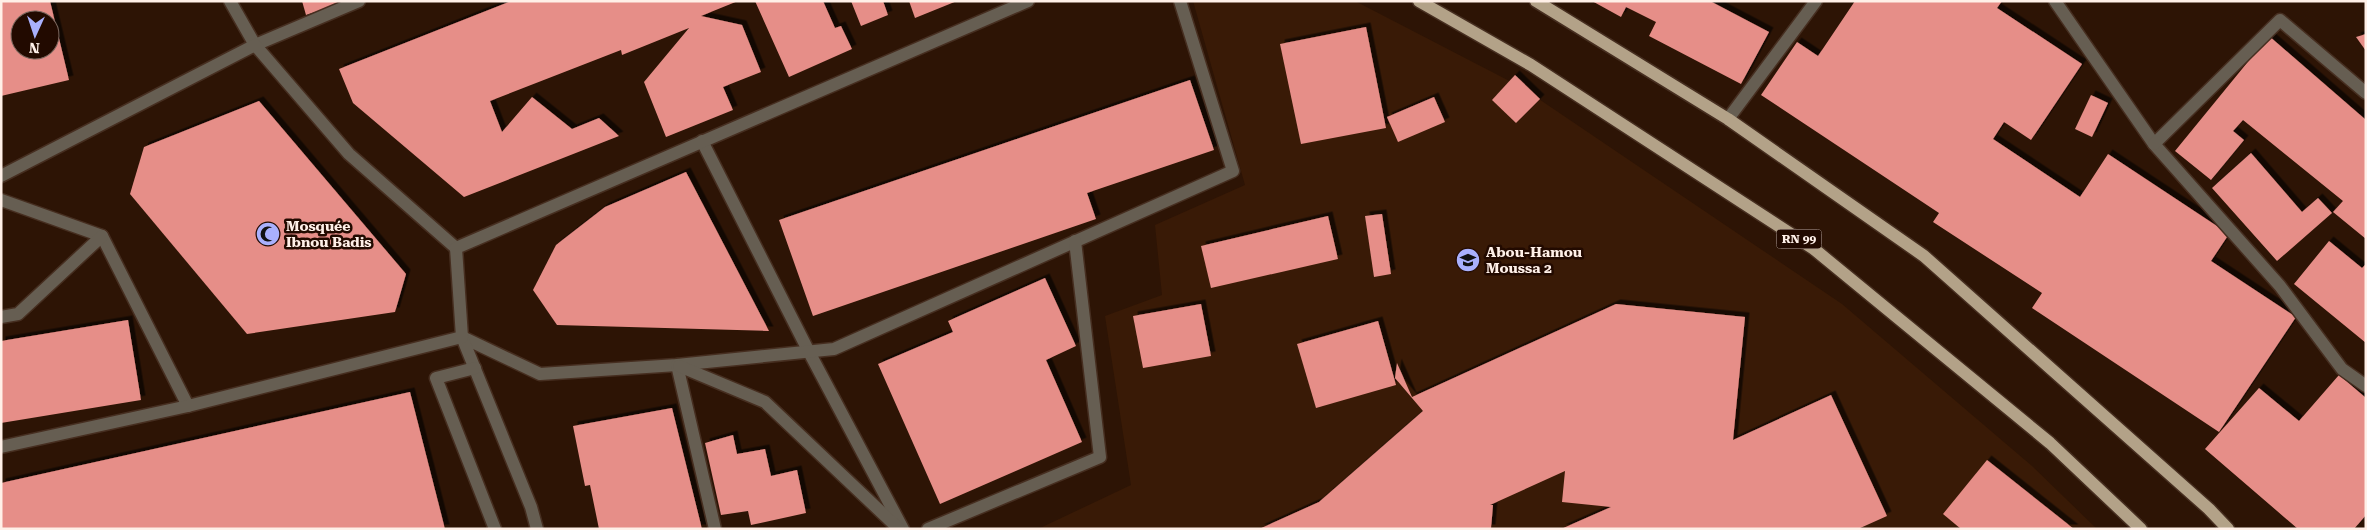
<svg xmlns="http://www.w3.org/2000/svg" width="2367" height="530" font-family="'Roboto Serif',serif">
  <defs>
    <filter id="shadow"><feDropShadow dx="4.5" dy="-4.5" stdDeviation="0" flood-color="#0009"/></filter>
  </defs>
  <rect width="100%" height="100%" fill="#2d1405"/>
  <polygon fill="#391a06" points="1193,1 1355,1 1521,87 1842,304 2032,466 2097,529 1038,529 1131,485 1105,316 1162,295 1155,225 1245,185"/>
  <g fill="#e68e88" fill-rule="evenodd" filter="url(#shadow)">
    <path d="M1 1H50L69 80 1 96ZM20 20H50V50H20Z"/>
    <polygon points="302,1 345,1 346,2 306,15"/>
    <polygon points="511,1 738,1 701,16 742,25 761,72 723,87 733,110 666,137 644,82 689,28 622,55 621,50 490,101 502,132 532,97 572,129 599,118 619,136 464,197 353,103 339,69"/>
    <polygon points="755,1 823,1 835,28 841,26 852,49 789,77"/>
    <polygon points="851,1 883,1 888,15 861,26"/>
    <polygon points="909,1 957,1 915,18"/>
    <polygon points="1592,1 1710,1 1769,32 1741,84 1649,36 1656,22 1626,7 1621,17"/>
    <polygon points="1855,1 2002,1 1997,8 2082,64 2031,140 2004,122 1993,139 2080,197 2108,154 2229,234 2211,261 2296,317 2219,432 2032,308 2042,293 1933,222 1939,213 1761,95 1797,42 1818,56"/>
    <polygon points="1366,27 1386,128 1301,144 1280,44"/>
    <polygon points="2366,34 2366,51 2356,37"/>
    <polygon points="2269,36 2366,120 2366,239 2333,212 2343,201 2243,120 2233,131 2244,140 2211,180 2175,151"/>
    <polygon points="1515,75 1540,99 1516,123 1492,100"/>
    <polygon points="1190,80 1214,150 1087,193 1096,219 813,316 779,220"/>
    <polygon points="2091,95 2108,103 2092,137 2075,129"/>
    <polygon points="1434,97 1445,122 1398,142 1387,117"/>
    <polygon points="259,101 406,274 395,312 247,334 130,194 144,147"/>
    <polygon points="2251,153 2302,212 2318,198 2332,213 2277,261 2212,188"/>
    <polygon points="686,172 769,331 557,325 533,290 556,245 605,207"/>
    <polygon points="1382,214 1391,274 1374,277 1365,216"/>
    <polygon points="1328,216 1338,259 1211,288 1201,246"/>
    <polygon points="2329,241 2362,268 2366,264 2366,343 2294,284"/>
    <polygon points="1045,278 1076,346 1046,360 1082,442 940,504 878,364 953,332 948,321"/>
    <polygon points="1201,304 1211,356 1143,368 1133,316"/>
    <polygon points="1616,304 1745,317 1733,440 1831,395 1887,516 1858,529 1561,529 1611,507 1562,502 1565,471 1490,505 1493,505 1491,529 1259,529 1319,502 1423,411 1395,378 1397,363 1412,397"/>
    <polygon points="128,320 141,400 1,423 1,341"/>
    <polygon points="1378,321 1396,385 1316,408 1297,344"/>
    <polygon points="2339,375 2366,398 2366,515 2354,529 2298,529 2205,449 2259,388 2299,421"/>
    <polygon points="410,392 445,529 1,529 1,483"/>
    <polygon points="672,408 702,529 599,529 590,485 585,486 573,426"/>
    <polygon points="733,435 737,454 765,449 771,476 797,470 806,513 751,525 748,511 721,515 705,443"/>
    <polygon points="1987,460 2074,529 1961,529 1943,514"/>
  </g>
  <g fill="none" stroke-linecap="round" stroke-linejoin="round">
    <g stroke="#462e20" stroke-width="15">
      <g id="minor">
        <polyline points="230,1 255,45 359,1"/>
        <polyline points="2055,1 2154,144 2280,286 2342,369 2366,386"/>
        <polyline points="1728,119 1816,1"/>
        <polyline points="702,141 808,350 903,529"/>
        <polyline points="2154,144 2280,20 2366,93"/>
        <polyline points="1,176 255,45 349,154 456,248"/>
        <polyline points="1,200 102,236 188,406"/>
        <polyline points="1,317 18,314 102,236"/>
        <polyline points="462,337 540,374 677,365 834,349 1233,171 1180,1"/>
        <polyline points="462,337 531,507 537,529"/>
        <polyline points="677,365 715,529"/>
        <polyline points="679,366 765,402 899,529"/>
        <polyline points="475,368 436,378 495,529"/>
        <polyline points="1,447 188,406 462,337 456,248 1028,1"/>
        <polyline points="928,529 1100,457 1075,241"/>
      </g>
    </g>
    <g stroke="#462e20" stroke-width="15">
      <g id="major">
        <polyline points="1419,1 1531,65 1814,249 2050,443 2141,529"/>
        <polyline points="1536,1 1728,119 1924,256 2209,509 2228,529"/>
      </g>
    </g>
    <use href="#minor" stroke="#665e52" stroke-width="12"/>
    <use href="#major" stroke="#b3a288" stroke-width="12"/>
  </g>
  <defs>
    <g id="mosque-disc" transform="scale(1.25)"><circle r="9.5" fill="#a9b0fc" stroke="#220a00"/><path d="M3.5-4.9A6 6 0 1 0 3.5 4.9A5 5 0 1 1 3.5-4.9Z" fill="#111"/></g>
    <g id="school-disc" transform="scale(1.25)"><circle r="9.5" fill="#a9b0fc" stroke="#220a00"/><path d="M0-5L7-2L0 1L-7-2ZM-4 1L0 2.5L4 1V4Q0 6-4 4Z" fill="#111"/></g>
  </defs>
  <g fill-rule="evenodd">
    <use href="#mosque-disc" x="268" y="234"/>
    <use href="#school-disc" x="1468" y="260"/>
  </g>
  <g text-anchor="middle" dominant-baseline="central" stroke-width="5" stroke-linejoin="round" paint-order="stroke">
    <rect fill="#220a00" stroke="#bdaba2" stroke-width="1" x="1776.5" y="229.5" width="45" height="19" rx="4"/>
    <g font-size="12" font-weight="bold" fill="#fff0e8">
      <text x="1799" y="239">RN 99</text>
    </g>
    <g font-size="14" font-weight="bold" fill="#fff0e8" stroke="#220a00" text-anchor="start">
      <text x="286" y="226">Mosquée<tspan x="286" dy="16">Ibnou Badis</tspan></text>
      <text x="1486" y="252">Abou-Hamou<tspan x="1486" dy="16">Moussa 2</tspan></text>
    </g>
  </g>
  <rect width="2367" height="530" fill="none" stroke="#fff0e8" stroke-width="5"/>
  <g transform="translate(35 35) rotate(183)"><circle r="24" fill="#220a00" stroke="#7a665d"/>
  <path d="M0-4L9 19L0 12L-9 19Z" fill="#a9b0fc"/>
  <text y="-8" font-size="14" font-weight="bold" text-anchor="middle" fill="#fff0e8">N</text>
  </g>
</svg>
